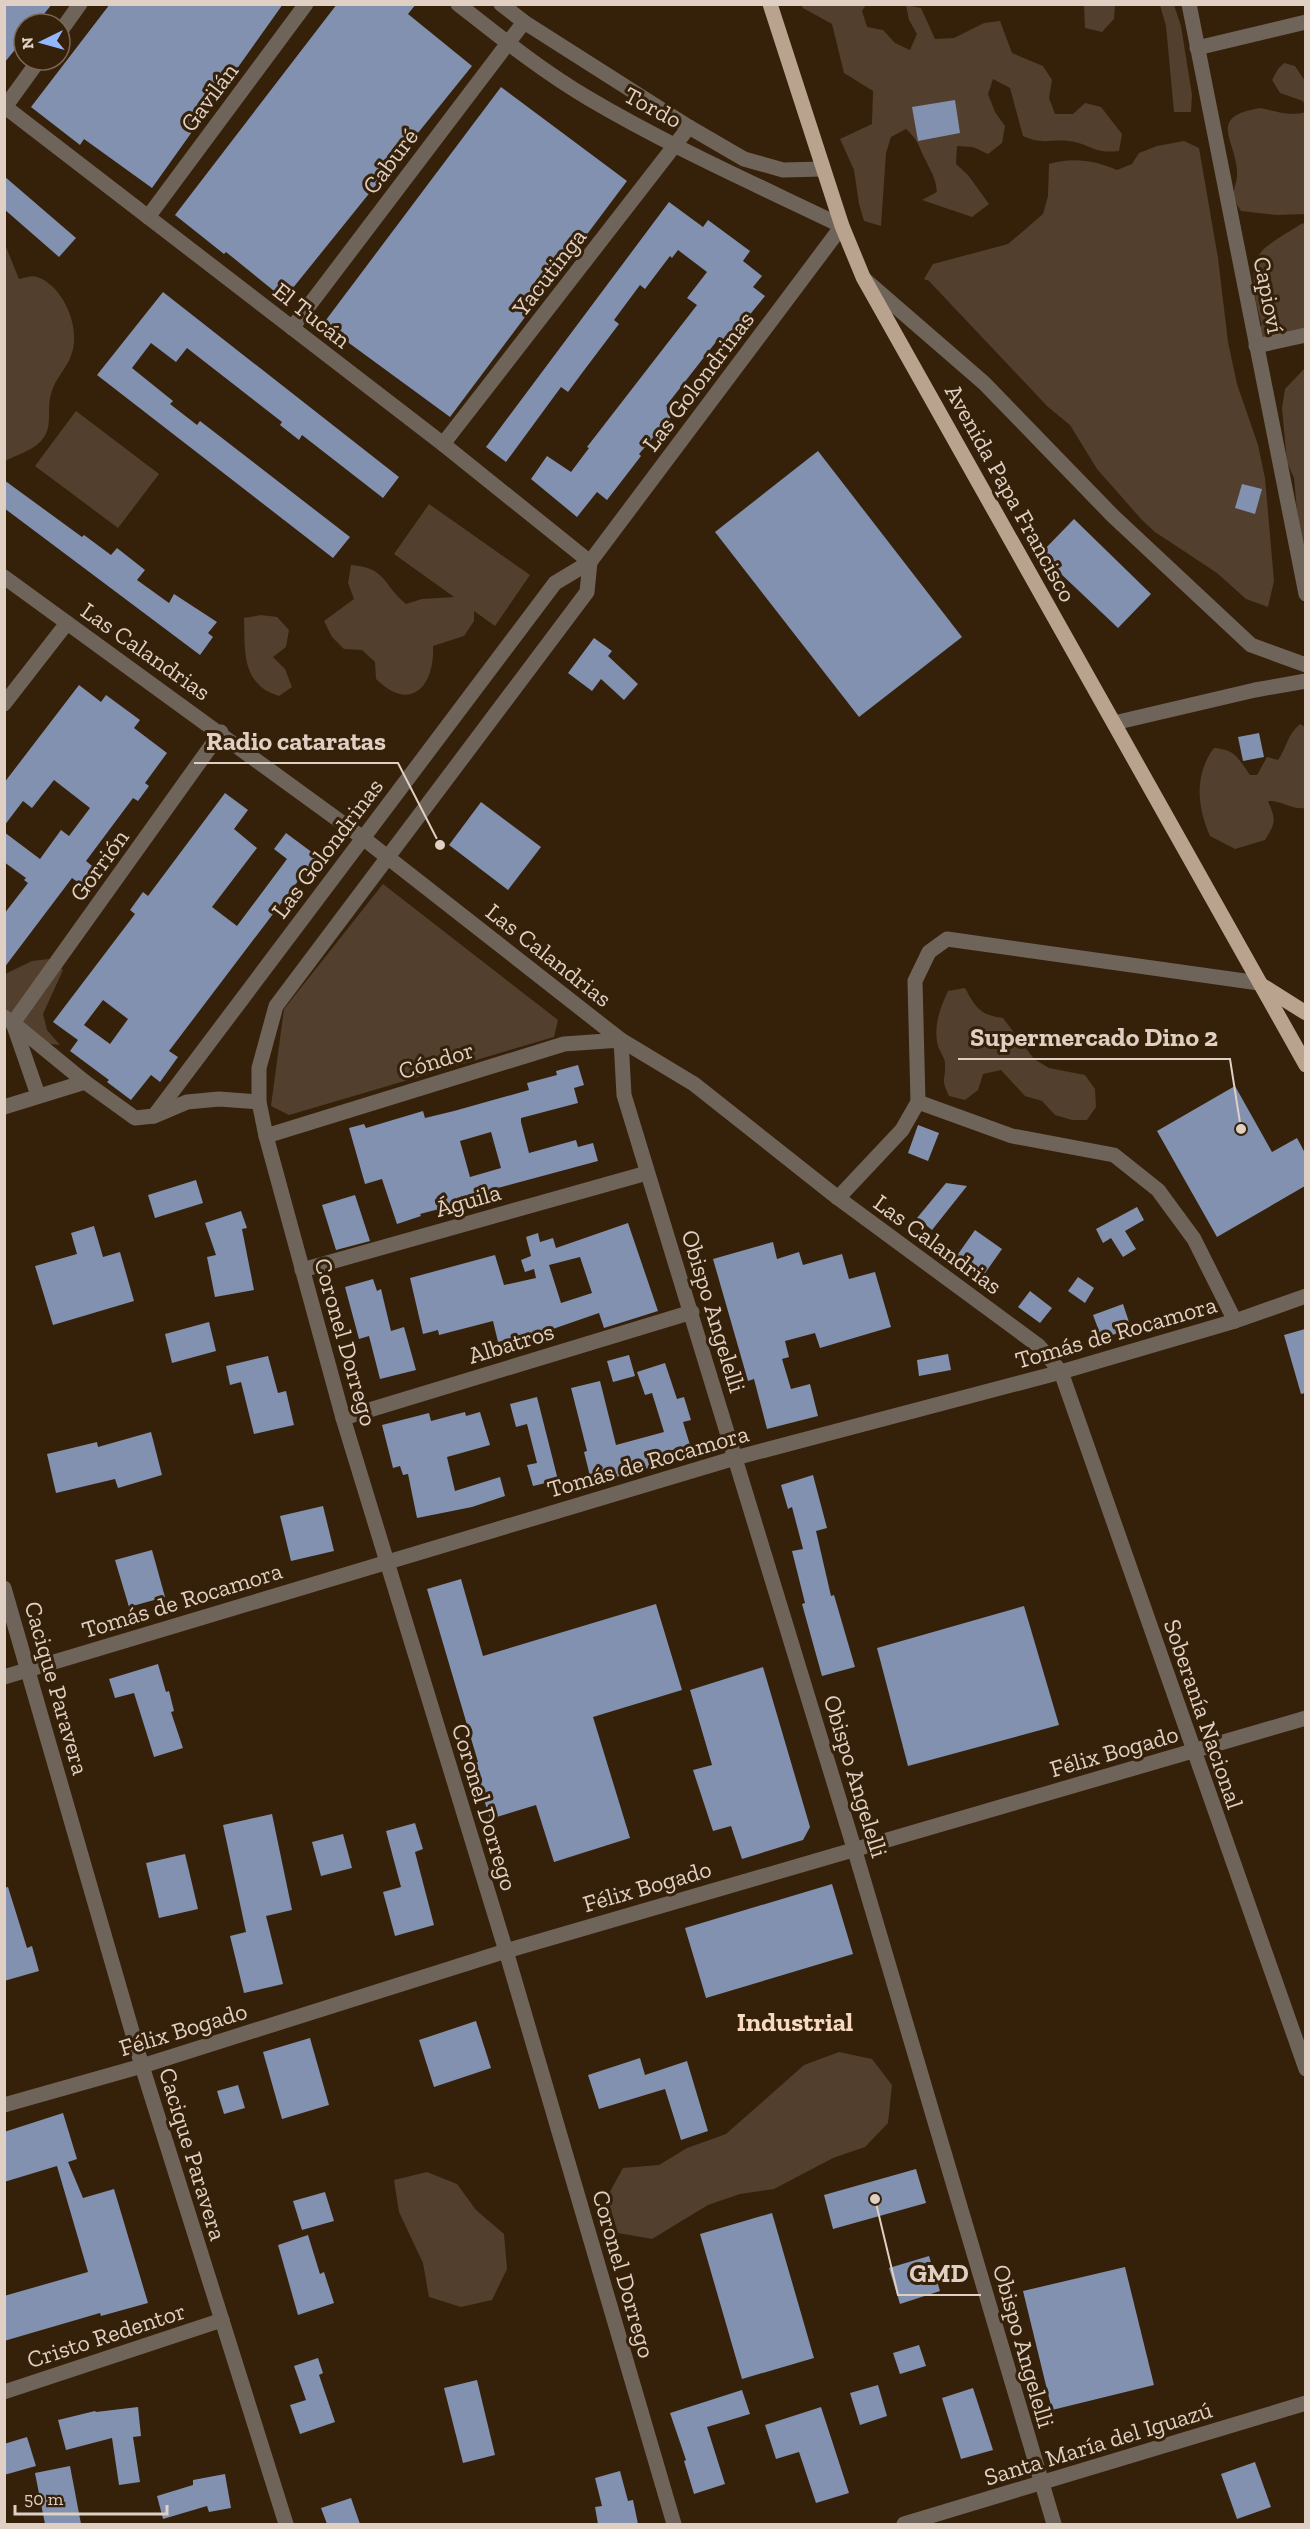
<svg xmlns="http://www.w3.org/2000/svg" width="1310" height="2529" font-family="'Zilla Slab',serif">
  <rect width="100%" height="100%" fill="#35200a"/>
  <g fill="#523f2d">
    <path d="M801 5H866L862 11 867 27 883 30 895 43 910 50 917 34 909 20 906 5 921 8 935 39 954 38 984 23 1000 21 1012 53 1043 66 1052 80 1049 98 1055 114H1073L1085 103 1101 107 1122 134 1119 151C1093 154 1091 144 1069 141 1049 139 1043 145 1023 136L1010 88 993 79 988 94 995 112 1005 126 1002 143 988 154 973 147 957 146 956 164 968 175 989 204 972 217 922 200 937 192C935 176 932 174 926 161 918 146 920 142 906 129L891 137 886 153 881 226 864 221 859 204 854 170 840 139 872 124 873 91 844 73 832 24 803 8Z"/>
    <polygon points="1084,5 1115,5 1114,19 1102,32 1085,28"/>
    <polygon points="1160,5 1174,5 1181,26 1192,95 1191,112 1174,112 1166,26"/>
    <polygon points="1284,63 1295,66 1305,81 1305,106 1303,101 1280,93 1272,80 1278,69"/>
    <path d="M1260 108C1274 111 1291 117 1305 112V214L1277 215 1241 211C1227 191 1238 189 1237 171 1235 138 1207 117 1260 108Z"/>
    <path d="M1184 141 1199 148 1218 258 1228 342 1237 384 1258 445 1265 478 1274 581 1268 607 1246 599 1217 573 1155 532 1142 520 1097 469 1070 425 1048 407 929 281 924 279 933 264 1008 244 1043 214 1048 196 1049 164C1072 157 1095 160 1117 170L1132 164 1139 153 1157 146Z"/>
    <path d="M1305 223V331L1262 337 1257 330 1262 325C1256 304 1245 265 1265 248 1275 239 1289 232 1301 224Z"/>
    <path d="M4 235 6 247 19 279C25 278 32 275 37 277 62 285 79 324 73 349 70 366 55 377 51 394 46 411 54 427 41 441 33 450 15 456 5 461Z"/>
    <polygon points="1305,368 1305,551 1299,533 1294,478 1287,462 1282,408 1285,389"/>
    <polygon points="76,411 159,474 118,528 35,466"/>
    <path d="M429 504 530 575 495 626 474 611V621L464 636 433 646C435 687 410 713 376 679L375 662 362 650 344 649 332 637 324 621 354 599 348 583 351 565C387 568 382 584 406 604L422 599 454 597 394 554Z"/>
    <path d="M261 615 277 617 289 630 286 647 273 657 285 669 292 687 279 696C241 684 245 651 244 618Z"/>
    <path d="M1300 724 1305 727V808C1292 810 1281 800 1268 801 1276 820 1276 822 1265 840L1235 849 1210 836C1197 807 1194 774 1214 748 1236 750 1237 757 1250 775H1257L1267 757 1278 760C1287 747 1287 735 1300 724Z"/>
    <polygon points="383,884 558,1020 554,1037 289,1115 271,1106 284,1009"/>
    <polygon points="49,959 63,970 43,1014 47,1030 60,1045 14,1039 5,1026 5,974 32,961"/>
    <path d="M965 988C976 1008 980 1015 1003 1018L1034 1059 1049 1068 1085 1075 1095 1089 1096 1107 1087 1120H1072L1055 1115 1042 1101 1025 1096 1001 1070 983 1074 978 1090 965 1100 949 1096C940 1077 946 1081 945 1064 945 1058 940 1052 938 1046 933 1027 940 1008 948 991Z"/>
    <polygon points="839,2052 872,2059 892,2085 888,2123 865,2147 833,2158 774,2189 740,2194 708,2205 652,2239 618,2233 607,2197 623,2168 659,2165 687,2148 726,2134 804,2065"/>
    <polygon points="427,2172 457,2184 476,2210 504,2234 507,2269 492,2300 461,2307 429,2297 423,2263 399,2212 394,2180"/>
  </g>
  <g fill="#8291af" fill-rule="evenodd">
    <polygon points="4,4 52,4 36,24 24,24 24,39 4,63"/>
    <polygon points="110,4 283,4 152,188 84,139 80,145 31,107"/>
    <polygon points="337,4 416,4 408,14 472,66 284,299 226,252 224,254 175,215"/>
    <polygon points="501,87 627,181 450,417 323,324"/>
    <polygon points="955,100 960,133 918,141 912,107"/>
    <polygon points="4,176 76,238 59,257 4,209"/>
    <polygon points="669,202 703,227 708,220 750,251 743,261 762,276 753,287 765,296 726,344 719,338 666,406 674,413 639,454 641,456 607,500 597,492 577,517 531,479 547,456 571,472 589,448 587,447 697,305 687,298 707,272 678,250 672,258 670,256 645,289 640,285 614,320 619,324 582,373 568,392 561,387 506,462 486,447"/>
    <polygon points="163,292 399,477 383,498 302,435 299,440 280,425 282,422 187,348 176,362 151,343 132,368 173,401 170,404 197,425 200,421 350,537 333,558 97,375"/>
    <polygon points="818,451 962,637 859,717 715,532"/>
    <polygon points="4,480 82,537 84,535 111,555 117,548 145,570 137,580 169,603 174,594 217,622 208,633 213,637 200,655 4,508"/>
    <polygon points="1242,484 1262,489 1255,514 1235,508"/>
    <polygon points="1074,519 1151,594 1118,628 1040,554"/>
    <polygon points="594,638 612,651 608,656 638,684 624,700 601,679 592,691 568,673"/>
    <polygon points="79,685 101,702 106,695 140,720 134,728 167,753 145,783 149,786 138,801 133,798 86,861 96,869 83,886 72,878 4,968 4,914 28,883 24,880 26,878 4,862 4,832 40,859 61,830 69,836 90,808 54,780 32,808 23,801 4,826 4,783"/>
    <polygon points="1259,733 1264,757 1243,761 1238,737"/>
    <path d="M225 793 248 810 234 829 257 848 212 907 237 926 287 859 274 849 286 833 317 856 169 1051 178 1057 160 1082 151 1075 131 1100 107 1082 109 1080 70 1051 78 1040 53 1022 135 914 130 910 143 892 148 896ZM103 1000 128 1019 110 1044 84 1025Z"/>
    <polygon points="481,802 541,847 508,890 449,845"/>
    <path d="M578 1065 584 1085 574 1088 578 1103 521 1118V1122L529 1153 576 1140 578 1147 593 1143 598 1161 494 1189 496 1194 420 1214 421 1216 397 1224 382 1179 365 1184 349 1128 364 1124 366 1128 423 1111 425 1118 454 1111 529 1090 527 1083 557 1075 556 1071ZM491 1132 501 1168 470 1177 460 1141Z"/>
    <polygon points="1235,1086 1272,1152 1297,1138 1305,1153 1305,1186 1217,1237 1157,1131"/>
    <polygon points="918,1125 939,1133 928,1161 908,1153"/>
    <polygon points="196,1180 203,1203 155,1218 148,1195"/>
    <polygon points="946,1183 967,1186 932,1230 917,1218"/>
    <polygon points="355,1195 370,1241 336,1250 322,1205"/>
    <polygon points="1137,1207 1144,1220 1125,1231 1136,1249 1123,1257 1111,1238 1103,1243 1096,1229"/>
    <polygon points="241,1211 247,1228 242,1229 254,1290 215,1297 207,1257 216,1255 205,1223"/>
    <path d="M628 1223 658 1311 604 1328 599 1313 547 1331 498 1342 493 1321 439 1335 438 1330 423 1334 410 1278 495 1255 504 1285 536 1278 534 1269 525 1272 521 1260 531 1256 526 1237 538 1233 540 1242 553 1238 556 1248ZM580 1257 592 1293 561 1303 549 1265Z"/>
    <polygon points="94,1226 103,1257 120,1252 134,1301 53,1325 35,1266 77,1254 71,1233"/>
    <polygon points="975,1230 1002,1249 983,1276 956,1257"/>
    <polygon points="773,1242 777,1259 799,1252 803,1265 842,1254 849,1279 875,1272 891,1327 820,1348 815,1333 785,1341 789,1357 782,1359 791,1389 810,1384 818,1416 767,1429 754,1379 748,1381 713,1259"/>
    <polygon points="1078,1277 1094,1288 1085,1303 1068,1291"/>
    <polygon points="373,1279 377,1291 381,1289 391,1331 404,1327 416,1370 380,1379 369,1336 359,1339 345,1287"/>
    <polygon points="1030,1291 1052,1308 1040,1323 1018,1307"/>
    <polygon points="1123,1304 1131,1328 1102,1339 1093,1315"/>
    <polygon points="209,1322 216,1351 172,1363 165,1334"/>
    <polygon points="1305,1329 1305,1393 1301,1394 1284,1335"/>
    <polygon points="948,1354 951,1370 919,1376 917,1360"/>
    <polygon points="629,1355 635,1376 613,1382 607,1361"/>
    <polygon points="268,1356 278,1393 286,1391 294,1425 254,1434 241,1382 230,1385 226,1366"/>
    <polygon points="665,1363 677,1399 684,1397 691,1420 683,1422 690,1445 669,1451 672,1461 592,1484 584,1452 587,1451 571,1388 600,1381 616,1445 664,1432 652,1393 645,1395 637,1372"/>
    <polygon points="537,1397 558,1480 533,1486 527,1465 537,1463 527,1424 516,1427 510,1404"/>
    <polygon points="465,1412 466,1416 480,1412 490,1445 447,1457 455,1491 500,1477 505,1496 472,1507 417,1518 408,1474 403,1475 400,1466 393,1468 382,1425 429,1413 431,1421"/>
    <polygon points="151,1432 162,1475 118,1488 115,1479 56,1493 47,1454 97,1442 98,1447"/>
    <polygon points="813,1475 827,1528 816,1531 831,1596 834,1595 855,1667 822,1676 802,1604 805,1603 792,1551 803,1549 792,1507 788,1509 781,1485"/>
    <polygon points="323,1506 334,1551 291,1561 280,1516"/>
    <polygon points="152,1550 165,1597 129,1607 115,1560"/>
    <polygon points="461,1579 483,1656 656,1604 682,1690 593,1717 630,1838 554,1862 536,1805 490,1819 473,1764 478,1762 427,1589"/>
    <polygon points="1024,1606 1059,1725 908,1766 877,1648"/>
    <polygon points="158,1664 166,1692 169,1691 174,1711 171,1712 183,1748 154,1757 134,1693 115,1698 109,1679"/>
    <polygon points="763,1667 810,1827 803,1840 742,1859 731,1826 713,1831 693,1770 712,1765 690,1690"/>
    <polygon points="272,1814 292,1910 266,1916 283,1984 244,1993 230,1936 246,1932 223,1825"/>
    <polygon points="415,1823 423,1849 415,1852 434,1925 395,1936 383,1892 401,1887 386,1831"/>
    <polygon points="343,1834 352,1868 321,1876 312,1842"/>
    <polygon points="185,1854 198,1909 159,1918 146,1863"/>
    <polygon points="832,1884 853,1954 706,1998 685,1928"/>
    <polygon points="8,1887 27,1948 32,1946 39,1971 4,1981 4,1888"/>
    <polygon points="476,2021 491,2068 434,2087 419,2040"/>
    <polygon points="310,2038 329,2105 282,2119 263,2052"/>
    <polygon points="640,2058 645,2075 687,2061 708,2131 681,2140 665,2089 599,2109 588,2075"/>
    <polygon points="238,2085 245,2108 224,2114 217,2091"/>
    <polygon points="63,2113 77,2159 68,2162 83,2198 114,2189 148,2303 101,2316 100,2313 4,2341 4,2296 88,2272 57,2166 4,2182 4,2132"/>
    <polygon points="916,2169 926,2203 833,2229 824,2195"/>
    <polygon points="325,2192 334,2221 302,2230 293,2201"/>
    <polygon points="772,2213 814,2358 742,2379 700,2234"/>
    <polygon points="308,2235 320,2274 324,2272 334,2303 298,2315 278,2245"/>
    <polygon points="929,2256 940,2291 900,2304 889,2268"/>
    <polygon points="1125,2267 1154,2385 1052,2410 1023,2291"/>
    <polygon points="919,2345 926,2366 900,2374 893,2353"/>
    <polygon points="318,2358 323,2373 319,2375 335,2422 300,2434 290,2405 306,2400 294,2366"/>
    <polygon points="477,2380 495,2455 463,2463 444,2388"/>
    <polygon points="878,2385 887,2416 860,2425 850,2393"/>
    <polygon points="973,2388 993,2450 961,2459 942,2398"/>
    <polygon points="742,2390 750,2414 707,2427 725,2484 694,2494 684,2461 686,2460 670,2413"/>
    <polygon points="138,2407 141,2436 133,2437 140,2482 119,2485 112,2438 66,2450 58,2420 95,2411 96,2412"/>
    <polygon points="821,2407 849,2493 816,2503 799,2452 776,2459 765,2425"/>
    <polygon points="27,2437 36,2466 4,2475 4,2444"/>
    <polygon points="1255,2462 1271,2507 1237,2519 1221,2474"/>
    <polygon points="70,2466 81,2524 45,2524 35,2473"/>
    <polygon points="620,2471 628,2501 633,2500 638,2524 598,2524 595,2507 602,2506 595,2478"/>
    <polygon points="225,2474 231,2508 209,2512 207,2506 163,2519 157,2496 193,2485 193,2480"/>
    <polygon points="351,2498 360,2524 327,2524 321,2508"/>
  </g>
  <g fill="none" stroke-linecap="round" stroke-linejoin="round">
    <g stroke="#6f645a" stroke-width="15">
      <polyline points="501,4 524,22 689,127 744,159 783,170 823,169"/>
      <polyline points="1189,4 1306,594"/>
      <polyline points="60,32 80,4"/>
      <polyline points="1197,48 1306,22"/>
      <polyline points="4,106 443,444 590,562"/>
      <polyline points="5,107 39,60"/>
      <polyline points="148,217 306,4"/>
      <polyline points="864,279 984,383 1113,516 1251,645 1306,665"/>
      <polyline points="292,328 524,22"/>
      <polyline points="1256,346 1306,335"/>
      <polyline points="443,444 689,127"/>
      <polyline points="590,562 587,592 276,1006 259,1068 259,1102 266,1136 343,1418 506,1951 674,2524"/>
      <polyline points="4,577 363,838 621,1040 694,1084 838,1198 1039,1346 1061,1372 1306,2069"/>
      <polyline points="4,704 67,623"/>
      <polyline points="1114,723 1255,690 1306,681"/>
      <polyline points="4,1017 13,1023 38,1095"/>
      <polyline points="85,1082 13,1023 221,732"/>
      <polyline points="918,1102 1012,1136 1114,1155 1158,1190 1194,1239 1235,1321"/>
      <polyline points="4,1107 85,1082 135,1118 154,1116 187,1102 219,1099 259,1102"/>
      <path d="M154 1116 555 583 590 562 842 226C757 185 669 146 588 98 542 71 500 37 458 4"/>
      <polyline points="266,1136 564,1044 621,1040 624,1095 854,1848 1054,2524"/>
      <polyline points="838,1198 902,1130 918,1102 915,981 929,952 947,939 1259,983"/>
      <polyline points="302,1270 647,1173"/>
      <polyline points="343,1418 692,1312"/>
      <polyline points="4,1588 142,2066 286,2524"/>
      <polyline points="4,1677 735,1458 1061,1372 1235,1321 1306,1296"/>
      <polyline points="4,2105 142,2066 506,1951 1306,1718"/>
      <polyline points="4,2392 222,2320"/>
      <polyline points="904,2524 1306,2403"/>
    </g>
    <g stroke="#b9a38e" stroke-width="15">
      <polyline points="770,4 842,226 863,277 1306,1065"/>
      <polyline points="1263,986 1306,1013"/>
    </g>
  </g>
  <g text-anchor="middle" dominant-baseline="central" stroke-width="6" stroke-linejoin="round" paint-order="stroke">
    <g font-size="24" fill="#dfd0c3" stroke="#35200a">
      <text transform="translate(209 97) rotate(-53)">Gavilán</text>
      <text transform="translate(653 107) rotate(28)">Tordo</text>
      <text transform="translate(390 161) rotate(-53)">Caburé</text>
      <text transform="translate(549 272) rotate(-52)">Yacutinga</text>
      <text transform="translate(1269 295) rotate(79)">Capioví</text>
      <text transform="translate(312 315) rotate(38)">El Tucán</text>
      <text transform="translate(698 381) rotate(-53)">Las Golondrinas</text>
      <text transform="translate(1011 493) rotate(61)">Avenida Papa Francisco</text>
      <text transform="translate(146 651) rotate(35)">Las Calandrias</text>
      <text transform="translate(327 848) rotate(-53)">Las Golondrinas</text>
      <text transform="translate(99 865) rotate(-54)">Gorrión</text>
      <text transform="translate(549 955) rotate(38)">Las Calandrias</text>
      <text transform="translate(436 1060) rotate(-17)">Cóndor</text>
      <text transform="translate(468 1200) rotate(-16)">Águila</text>
      <text transform="translate(938 1244) rotate(36)">Las Calandrias</text>
      <text transform="translate(714 1311) rotate(73)">Obispo Angelelli</text>
      <text transform="translate(1116 1332) rotate(-16)">Tomás de Rocamora</text>
      <text transform="translate(346 1342) rotate(74)">Coronel Dorrego</text>
      <text transform="translate(511 1343) rotate(-17)">Albatros</text>
      <text transform="translate(648 1461) rotate(-16)">Tomás de Rocamora</text>
      <text transform="translate(182 1600) rotate(-17)">Tomás de Rocamora</text>
      <text transform="translate(57 1688) rotate(74)">Cacique Paravera</text>
      <text transform="translate(1204 1714) rotate(71)">Soberanía Nacional</text>
      <text transform="translate(1114 1751) rotate(-16)">Félix Bogado</text>
      <text transform="translate(856 1776) rotate(73)">Obispo Angelelli</text>
      <text transform="translate(485 1807) rotate(73)">Coronel Dorrego</text>
      <text transform="translate(647 1886) rotate(-16)">Félix Bogado</text>
      <text transform="translate(183 2029) rotate(-17)">Félix Bogado</text>
      <text transform="translate(193 2154) rotate(73)">Cacique Paravera</text>
      <text transform="translate(624 2274) rotate(74)">Coronel Dorrego</text>
      <text transform="translate(106 2335) rotate(-18)">Cristo Redentor</text>
      <text transform="translate(1024 2346) rotate(74)">Obispo Angelelli</text>
      <text transform="translate(1098 2443) rotate(-17)">Santa María del Iguazú</text>
    </g>
    <g font-size="26" font-weight="bold" fill="#f7dac0" stroke="#35200a">
      <text x="795" y="2022">Industrial</text>
    </g>
  </g>
  <path fill="none" stroke="#dfd0c3" stroke-width="2" d="M440 845L398 763H194M1241 1129L1230 1059H958M875 2199L898 2295H981"/>
  <g fill="#dfd0c3" stroke="#35200a" stroke-width="2">
    <circle cx="440" cy="845" r="6"/>
    <circle cx="1241" cy="1129" r="6"/>
    <circle cx="875" cy="2199" r="6"/>
  </g>
  <g font-size="26" text-anchor="middle" font-weight="bold" fill="#dfd0c3" stroke="#35200a" stroke-width="6" stroke-linejoin="round" paint-order="stroke">
    <text x="296" y="750">Radio cataratas</text>
    <text x="1094" y="1046">Supermercado Dino 2</text>
    <text x="939" y="2282">GMD</text>
  </g>
  <rect width="1310" height="2529" fill="none" stroke="#dfd0c3" stroke-width="12"/>
  <g transform="translate(42 42) rotate(265)"><circle r="28" fill="#35200a" stroke="#796654" stroke-width="1.5"/>
  <path d="M0-4.5L10 22L0 15L-10 22Z" fill="#93b7fd"/>
  <text y="-9" font-size="16" font-weight="bold" text-anchor="middle" fill="#dfd0c3">N</text>
  </g>
  <path d="M15 2505v9h152v-9" fill="none" stroke="#dfd0c3" stroke-width="3"/>
  <text x="24" y="2505" font-size="18" fill="#dfd0c3" stroke="#35200a" stroke-width="4.5" paint-order="stroke">50 m</text>
</svg>
